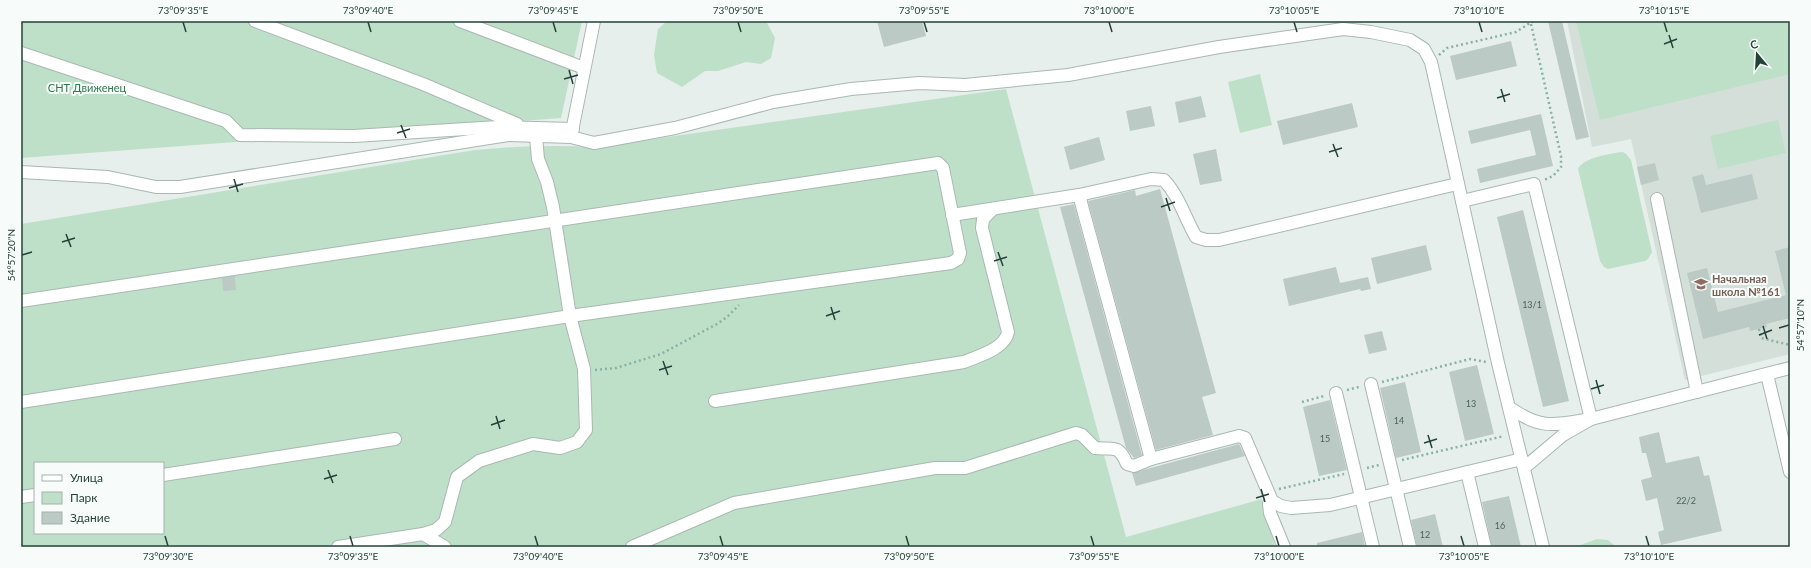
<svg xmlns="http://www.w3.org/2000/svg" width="1811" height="568" font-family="Lato,sans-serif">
  <rect width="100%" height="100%" fill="#e6efeb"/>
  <polygon fill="#d4dfda" points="1567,21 1790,21 1790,354 1685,380 1631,139 1592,147"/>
  <g fill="#bfe0c8" fill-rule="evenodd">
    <polygon points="21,21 582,21 561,118 21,158"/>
    <polygon points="667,21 766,21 775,38 771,58 761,64 746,62 718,71 705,71 682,87 657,73 654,55 658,29"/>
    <polygon points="1576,21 1787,21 1790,32 1790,74 1600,120"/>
    <polygon points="1260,74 1272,125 1240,133 1228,82"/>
    <path d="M1006 89 1126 537 1262 499 1275 547H21V224L475 150C516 146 556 145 597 147ZM35 463H163V533H35Z"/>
    <polygon points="1778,120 1786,153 1718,169 1710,136"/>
    <path d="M1623 152 1626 154 1631 160 1652 252 1648 259 1645 261 1608 269 1604 267 1600 261 1578 169C1582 158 1612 153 1623 152Z"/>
    <polygon points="1597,539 1608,540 1616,547 1575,547"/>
  </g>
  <g fill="#bbcac4">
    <polygon points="877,21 922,21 926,36 884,47"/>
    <polygon points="1548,21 1562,21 1589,137 1576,140"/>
    <polygon points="1511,41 1517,66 1456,80 1450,56"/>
    <polygon points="1201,96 1206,117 1179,123 1175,102"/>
    <polygon points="1352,103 1358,127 1283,145 1277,121"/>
    <polygon points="1151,106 1155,126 1130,131 1126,111"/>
    <polygon points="1541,114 1553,166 1480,183 1477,169 1536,155 1530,130 1471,144 1468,131"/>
    <polygon points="1099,137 1105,160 1070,170 1064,147"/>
    <polygon points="1216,149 1222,181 1200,185 1193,154"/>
    <polygon points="1655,163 1659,180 1641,185 1637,167"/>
    <polygon points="1703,174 1706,185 1752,174 1758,199 1701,213 1692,177"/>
    <polygon points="1160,189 1216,393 1202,397 1213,435 1156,450 1088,201 1135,190 1136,196"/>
    <polygon points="1074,204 1142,455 1134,458 1126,448 1060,207"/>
    <polygon points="1523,210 1569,401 1543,407 1497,217"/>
    <polygon points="1426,245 1432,270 1377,284 1371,258"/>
    <polygon points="1790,247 1790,318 1766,324 1767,327 1750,331 1749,327 1703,339 1687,273 1707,268 1718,312 1786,295 1775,251"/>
    <polygon points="1336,267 1340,283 1368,277 1371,289 1361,291 1360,289 1289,306 1283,279"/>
    <polygon points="235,276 236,290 223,291 222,278"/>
    <polygon points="1382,331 1387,350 1369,354 1364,335"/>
    <polygon points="1477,365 1494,434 1465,441 1449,372"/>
    <polygon points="1405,382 1421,452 1396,458 1380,388"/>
    <polygon points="1330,400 1347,470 1319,476 1303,407"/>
    <polygon points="1659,432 1666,463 1699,456 1704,476 1709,475 1722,531 1661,545 1658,532 1664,530 1657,498 1646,501 1641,480 1652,477 1646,453 1642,453 1639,437"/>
    <polygon points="1239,444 1245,456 1136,486 1132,473"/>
    <polygon points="1509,496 1521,547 1492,547 1482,502"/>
    <polygon points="1435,514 1443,547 1417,547 1411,520"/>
    <polygon points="1362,532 1365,547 1317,547 1317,543"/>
  </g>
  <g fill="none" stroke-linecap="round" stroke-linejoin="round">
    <g stroke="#a8b8b2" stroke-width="14">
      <g id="minor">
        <polyline points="255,21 423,84 517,124"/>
        <polyline points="460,21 584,68"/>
        <polyline points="21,53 226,121 240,135 354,136 498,127 573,129"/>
        <polyline points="571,136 594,21"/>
        <polyline points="21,172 108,177 156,187 180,187 508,135 571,137 594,143 675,128 773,102 851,89 919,83 965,85 1068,75 1219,47 1343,29 1371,32 1410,40 1424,49 1431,62 1498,363 1543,547"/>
        <polyline points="1079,195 1151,459 1239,436 1245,438 1272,501 1281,506 1291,508 1330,505 1522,459"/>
        <polyline points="1657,199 1697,392"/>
        <polyline points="1462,201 1534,184 1591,419 1563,435 1524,468"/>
        <path d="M952 215 1079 195 1151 179 1164 180C1179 196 1185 218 1196 237L1206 240H1219L1457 184"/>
        <polyline points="21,301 938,163 943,168 960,253 958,259 951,263 570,316 21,402"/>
        <polyline points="1767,374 1790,472"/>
        <polyline points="1371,384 1410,547"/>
        <polyline points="1336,393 1373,547"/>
        <path d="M715 401 964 362C978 356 1005 349 1008 332L982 228 983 219 993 209"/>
        <path d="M1510 408C1542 430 1554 425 1591 419L1790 368"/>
        <polyline points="1467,472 1485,547"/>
        <polyline points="163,475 395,439"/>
        <polyline points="21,497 35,495"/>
        <polyline points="1272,501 1269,504 1270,513 1284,547"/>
        <polyline points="423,534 445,547"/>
        <polyline points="338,547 423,534 436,530 445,522 457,477 479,461 533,444 560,448 577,442 586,430 584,369 570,316 553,207 547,182 538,159 536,137"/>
        <path d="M632 547 734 503 935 468H965L1076 433 1082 435 1095 448C1113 450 1118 443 1127 464L1134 466 1151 459"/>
      </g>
    </g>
    <g stroke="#86b3a5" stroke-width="2.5" stroke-dasharray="2 3" stroke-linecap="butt">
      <polyline points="1531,24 1561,156 1561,167 1553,176 1544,180"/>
      <polyline points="1439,55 1447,48 1516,32 1533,21"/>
      <polyline points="1759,329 1761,338 1790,345"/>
      <polyline points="595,370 616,368 661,354 717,324 727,317 739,305"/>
      <polyline points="1382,382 1470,359 1486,362"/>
      <polyline points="1347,390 1359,387"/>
      <polyline points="1302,402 1324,396"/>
      <polyline points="1402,460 1504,436"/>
      <polyline points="1367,468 1379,465"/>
      <polyline points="1279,489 1344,474"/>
    </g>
    <use href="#minor" stroke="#fff" stroke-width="12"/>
  </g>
  <path fill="none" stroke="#24423a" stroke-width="1.5" d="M183 22 186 32M368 22 371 32M553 22 556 32M738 22 741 32M924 22 927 32M1109 22 1112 32M1294 22 1297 32M1479 22 1482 32M1664 22 1667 32M1669 35 1673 48M1664 44 1677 39M569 70 573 84M564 79 578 75M1501 89 1505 102M1497 98 1510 94M401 125 406 138M397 133 410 129M1333 144 1338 157M1329 152 1342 148M234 179 238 192M229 188 243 184M1166 198 1170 211M1161 207 1175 202M66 234 71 247M62 242 75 238M998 252 1003 266M22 255 32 252M994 261 1007 257M831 307 835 320M826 316 840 311M1763 326 1767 339M1779 328 1789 325M1759 335 1772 330M663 361 668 375M659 370 672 366M1596 380 1600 394M1591 389 1604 385M496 416 500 429M491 425 505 420M1428 435 1432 448M1424 443 1437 439M328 470 333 483M324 479 337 475M1261 489 1265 502M1256 498 1269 494M165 536 168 546M350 536 353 546M535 536 538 546M720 536 723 546M906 536 909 546M1091 536 1094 546M1276 536 1279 546M1461 536 1464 546M1646 536 1649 546"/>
  <defs>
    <g id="school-bare" transform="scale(1.08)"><path d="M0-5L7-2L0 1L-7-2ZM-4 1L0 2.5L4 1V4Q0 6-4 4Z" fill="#8d6e63" stroke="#f7fbf9" stroke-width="2.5" paint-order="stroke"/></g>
  </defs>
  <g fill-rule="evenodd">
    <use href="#school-bare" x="1701" y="284"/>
  </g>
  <g text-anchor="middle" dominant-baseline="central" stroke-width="4" stroke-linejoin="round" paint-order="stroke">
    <g font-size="9" fill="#4a645c">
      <text x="1532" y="304">13/1</text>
      <text x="1471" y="403">13</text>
      <text x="1399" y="420">14</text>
      <text x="1325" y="438">15</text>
      <text x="1686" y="500">22/2</text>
      <text x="1500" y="525">16</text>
      <text x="1425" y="534">12</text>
    </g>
    <g font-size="11" fill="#2d7a4b" stroke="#f7fbf9">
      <text x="87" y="87">СНТ Движенец</text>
    </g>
    <g font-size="11" font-weight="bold" fill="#785e54" stroke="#f7fbf9" text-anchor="start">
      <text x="1712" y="278">Начальная<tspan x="1712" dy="13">школа №161</tspan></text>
    </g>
  </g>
  <rect width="1811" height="568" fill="none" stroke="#f7fbf9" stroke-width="44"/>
  <rect x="34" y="462" width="130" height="72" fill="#f7fbf9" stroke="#a3b1ad"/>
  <rect x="42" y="475" width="20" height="6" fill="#ffffff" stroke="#a3b1ad"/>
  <text x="70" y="482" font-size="12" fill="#24423a">Улица</text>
  <rect x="42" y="492" width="20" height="12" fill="#bfe0c8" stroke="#a3b1ad"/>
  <text x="70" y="502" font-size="12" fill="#24423a">Парк</text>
  <rect x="42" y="512" width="20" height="12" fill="#bbcac4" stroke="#a3b1ad"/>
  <text x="70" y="522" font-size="12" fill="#24423a">Здание</text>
  <g transform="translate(1757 54) rotate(342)" stroke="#f7fbf9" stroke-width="3" paint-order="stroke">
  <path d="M0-3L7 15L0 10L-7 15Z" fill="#24423a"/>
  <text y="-6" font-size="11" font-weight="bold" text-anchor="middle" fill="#24423a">С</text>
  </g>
  <rect x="22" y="22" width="1767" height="524" fill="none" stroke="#24423a" stroke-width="1.5"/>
  <g font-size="10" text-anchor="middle" fill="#24423a">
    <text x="183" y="14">73°09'35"E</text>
    <text x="368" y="14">73°09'40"E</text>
    <text x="553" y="14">73°09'45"E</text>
    <text x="738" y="14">73°09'50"E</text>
    <text x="924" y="14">73°09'55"E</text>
    <text x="1109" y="14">73°10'00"E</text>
    <text x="1294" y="14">73°10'05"E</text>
    <text x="1479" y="14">73°10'10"E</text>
    <text x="1664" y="14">73°10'15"E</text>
    <text transform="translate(11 255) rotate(-90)" y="4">54°57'20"N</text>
    <text transform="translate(1800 325) rotate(-90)" y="4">54°57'10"N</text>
    <text x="168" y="560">73°09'30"E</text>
    <text x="353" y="560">73°09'35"E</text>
    <text x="538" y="560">73°09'40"E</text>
    <text x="723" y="560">73°09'45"E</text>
    <text x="909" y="560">73°09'50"E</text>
    <text x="1094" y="560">73°09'55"E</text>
    <text x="1279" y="560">73°10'00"E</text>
    <text x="1464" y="560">73°10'05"E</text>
    <text x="1649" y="560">73°10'10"E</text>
  </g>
</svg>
